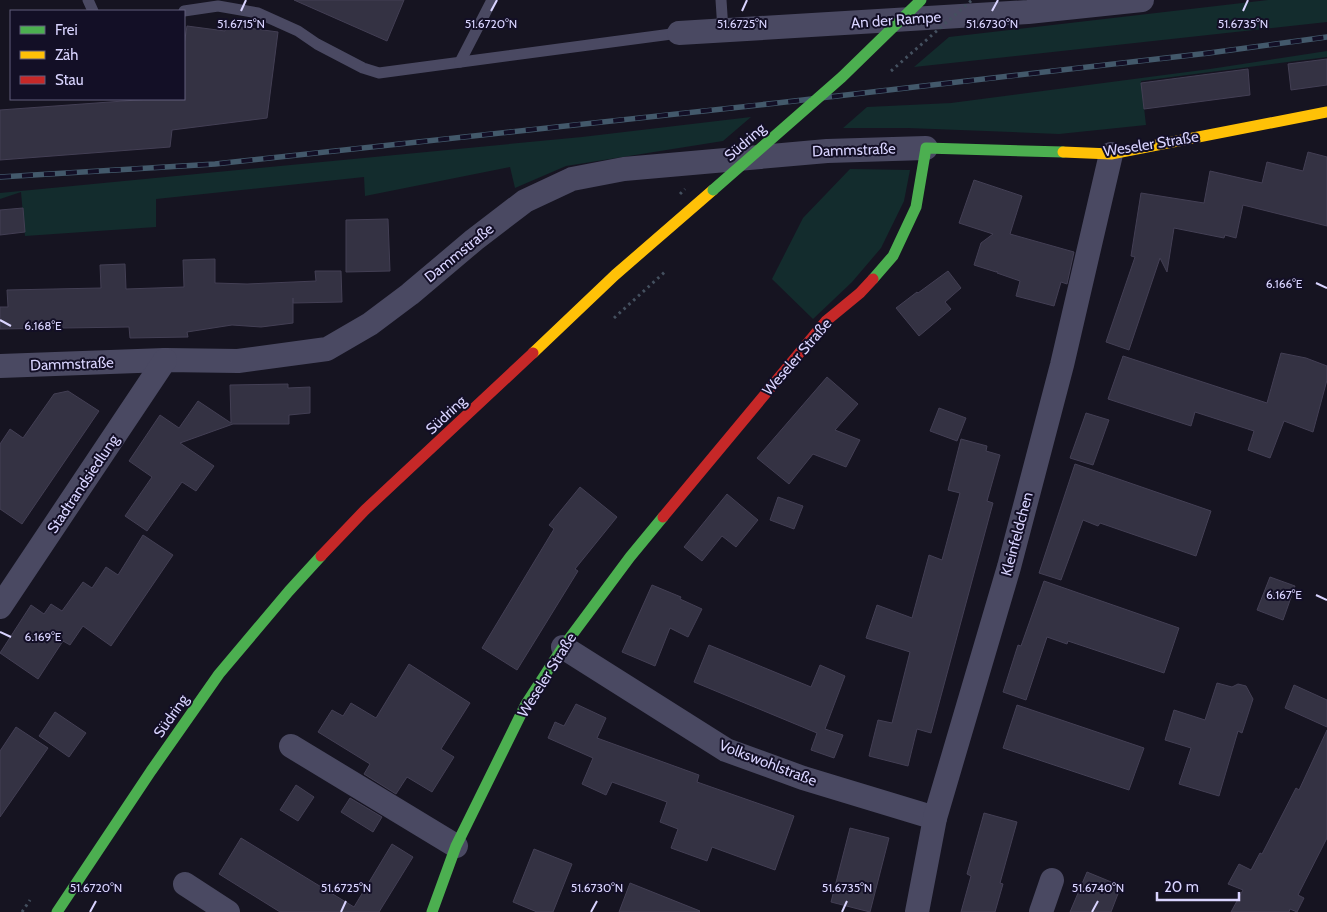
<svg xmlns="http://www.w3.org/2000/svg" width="1327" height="912" font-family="Cabin,sans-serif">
  <rect width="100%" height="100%" fill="#161421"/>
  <g fill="#132c2d">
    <polygon points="1268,0 1327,0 1327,22 914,67 949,37"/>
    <polygon points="1327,51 1327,57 1141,81 1146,125 1059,134 908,128 843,128 867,107 951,103 1210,69"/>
    <polygon points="751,117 723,141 566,166 515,188 510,167 365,196 364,177 156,199 156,227 25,236 21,192 0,199 0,193 582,137"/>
    <polygon points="850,169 910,170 904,201 881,248 852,282 813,319 772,279 803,218"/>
  </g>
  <g fill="#343243" stroke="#433f54">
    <polygon points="294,0 404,0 387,41"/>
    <polygon points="226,25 278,32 267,118 172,130 170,147 0,160 0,110 151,99 184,99 184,45 187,26 225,31"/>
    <polygon points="1327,59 1327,85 1291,90 1288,64"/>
    <polygon points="1248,69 1250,95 1144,109 1141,83"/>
    <polygon points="1308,152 1327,157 1327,226 1243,205 1236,238 1225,235 1224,238 1174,228 1167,272 1160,258 1129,350 1106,342 1135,257 1131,256 1141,193 1204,203 1210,171 1262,183 1267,162 1303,171"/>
    <polygon points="974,180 1022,196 1010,234 1074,252 1067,284 1061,282 1054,306 1016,296 1020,281 997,273 997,271 996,272 974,265 981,243 993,234 959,223"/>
    <polygon points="23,208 25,232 0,235 0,210"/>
    <polygon points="388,219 390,271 346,272 346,220"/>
    <polygon points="215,259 215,283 247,284 316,281 315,271 341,271 342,302 293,303 293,298 293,323 261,327 232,325 187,332 188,337 130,338 129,327 0,329 0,307 8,307 7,290 101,288 100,265 125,264 126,289 184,287 183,260"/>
    <polygon points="948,271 961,288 945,302 951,309 919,336 896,308 917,292 918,293"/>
    <polygon points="1281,353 1306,358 1327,366 1327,380 1313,432 1284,421 1270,458 1248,450 1254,431 1195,412 1191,426 1108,399 1123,356 1267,403"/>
    <polygon points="827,377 858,404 835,430 860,440 846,467 813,454 789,484 757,458"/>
    <polygon points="288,384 288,388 310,387 310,413 289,415 289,424 233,424 180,443 214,466 196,491 182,482 147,531 125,516 152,477 129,461 160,415 179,428 198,401 231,423 230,385"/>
    <polygon points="68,391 99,411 22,524 0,509 0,444 10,429 23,438 54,394"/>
    <polygon points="939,408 966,418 957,441 930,431"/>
    <polygon points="1086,413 1109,420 1093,465 1070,458"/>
    <polygon points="961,439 987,446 986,451 1000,455 987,501 993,503 931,733 917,729 908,766 869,756 878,720 892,723 910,652 866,638 877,605 912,618 929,555 942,560 960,493 948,490"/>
    <polygon points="1075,464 1211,511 1196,556 1100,523 1098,526 1083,520 1061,580 1039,573"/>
    <polygon points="580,487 617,517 575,569 578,571 517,670 482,648 554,529 549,525"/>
    <polygon points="727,494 758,520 736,547 722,536 702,561 684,547"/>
    <polygon points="778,497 803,506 794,529 770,520"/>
    <polygon points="143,535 173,555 111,646 83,626 70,645 63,641 38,679 0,653 31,605 44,614 51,604 62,611 83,582 92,588 106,567 118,575"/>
    <polygon points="1270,577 1295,586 1283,620 1257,610"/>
    <polygon points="1044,581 1179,628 1164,673 1068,641 1067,644 1047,637 1026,700 1003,692 1018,645 1021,646"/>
    <polygon points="652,585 681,597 680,599 702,609 688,637 670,628 655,666 622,652"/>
    <polygon points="709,645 811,687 820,665 845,676 825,729 843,735 834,758 811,750 817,733 694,682"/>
    <polygon points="409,664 470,703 441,749 454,757 432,792 407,777 396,794 364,774 370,764 318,732 332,710 343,716 351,703 376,718"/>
    <polygon points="1217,683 1232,687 1238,684 1246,686 1253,699 1242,733 1238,731 1219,796 1179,784 1191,748 1165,740 1174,710 1205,720"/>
    <polygon points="1294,685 1327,700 1327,727 1285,708"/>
    <polygon points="576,704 606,718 597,738 699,775 697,782 794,816 775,870 712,847 707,861 671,848 678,829 660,822 667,802 612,782 606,795 582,784 593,758 548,738 555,722 564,726"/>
    <polygon points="1017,705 1144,748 1129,790 1003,748"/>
    <polygon points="55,712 86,733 69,757 39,736"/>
    <polygon points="16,727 48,748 0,817 0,751"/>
    <polygon points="1327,730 1327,838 1298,895 1304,898 1297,912 1290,909 1289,912 1231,912 1243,890 1228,884 1239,864 1251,870 1260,853 1262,854 1296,788 1299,790"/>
    <polygon points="296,785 314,797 298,821 280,810"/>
    <polygon points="350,798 382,817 373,832 341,812"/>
    <polygon points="984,813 1017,822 1000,883 1003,884 995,912 961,912 971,876 967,874"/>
    <polygon points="850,828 889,838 870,912 831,902"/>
    <polygon points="241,838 354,907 392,844 413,857 379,912 280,912 219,874"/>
    <polygon points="534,849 572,864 553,912 537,912 513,902"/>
    <polygon points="1087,872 1121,886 1111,912 1070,912"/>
    <polygon points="630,883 700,911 699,912 619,912"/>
  </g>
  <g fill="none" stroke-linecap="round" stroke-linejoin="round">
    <g stroke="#44505f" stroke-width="3" stroke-dasharray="2.5 4" stroke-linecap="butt">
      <polyline points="614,318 667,270"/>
      <polyline points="22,912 30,900"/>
    </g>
    <g stroke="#4a4962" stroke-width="11">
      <polyline points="88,0 93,11"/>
      <polyline points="721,0 723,30"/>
      <polyline points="184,11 218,6 258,13 298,31 317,44 363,68 379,73 679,33"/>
      <polyline points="460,62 492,0"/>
    </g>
    <g stroke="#4a4962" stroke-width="24">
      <polyline points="679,33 1028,12 1142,0"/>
      <polyline points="0,366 165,360 238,361 327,349 370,324 410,294 474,240 525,201 572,179 624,169 827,151 926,148"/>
      <polyline points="0,607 165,360"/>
      <polyline points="563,647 726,750 803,778 935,818"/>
      <polyline points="291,746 456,846"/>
      <polyline points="185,884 228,912"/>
      <polyline points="917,912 935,818 1009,567 1062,365 1111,154"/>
      <polyline points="1041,912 1052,880"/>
    </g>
    <g stroke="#4caf50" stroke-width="11">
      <polyline points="873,279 893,256 916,207 926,148 1063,152"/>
      <polyline points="57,912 151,771 219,674 289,591 321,556"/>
      <polyline points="432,912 456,846 526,704 563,647 630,557 663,517"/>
    </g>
    <g stroke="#ffc107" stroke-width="11">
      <polyline points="1063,152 1111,154 1327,112"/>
      <polyline points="533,353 615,275 713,190"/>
    </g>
    <g stroke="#c62828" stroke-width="11">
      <polyline points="663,517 826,321 860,293 873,279"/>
      <polyline points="321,556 365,510 533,353"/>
    </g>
    <g stroke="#43596b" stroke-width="5.5">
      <polyline id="rail" points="0,177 215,164 777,103 1209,53 1327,37"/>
    </g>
    <use href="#rail" stroke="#130f26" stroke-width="4" stroke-dasharray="11" stroke-linecap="butt"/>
    <g stroke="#44505f" stroke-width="3" stroke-dasharray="2.5 4" stroke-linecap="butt">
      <polyline points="891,71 972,0"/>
      <polyline points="680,194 685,189"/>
    </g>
    <polyline stroke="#4caf50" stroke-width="11" points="713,190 842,77 921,0"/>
  </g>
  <path fill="none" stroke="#d9d4ff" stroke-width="2" d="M241 11 246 0M491 11 497 0M742 11 747 0M992 11 998 0M1243 11 1248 0M1316 283 1327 288M0 320 11 326M1316 595 1327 600M0 632 11 637M90 912 96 901M341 912 346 901M591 912 597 901M842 912 847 901M1092 912 1098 901"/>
  <g text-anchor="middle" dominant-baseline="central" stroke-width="4" stroke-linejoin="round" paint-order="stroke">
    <g font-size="15" fill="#d9d4ff" stroke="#130f26">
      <text transform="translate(896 20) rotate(-4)">An der Rampe</text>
      <text transform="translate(745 142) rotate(-41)">Südring</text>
      <text transform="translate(1151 144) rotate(-9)">Weseler Straße</text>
      <text transform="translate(854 150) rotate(-2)">Dammstraße</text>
      <text transform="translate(459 253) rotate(-39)">Dammstraße</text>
      <text transform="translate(797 357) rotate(-49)">Weseler Straße</text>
      <text transform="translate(72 364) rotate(-2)">Dammstraße</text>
      <text transform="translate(446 415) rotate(-43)">Südring</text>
      <text transform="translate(83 484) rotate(-56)">Stadtrandsiedlung</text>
      <text transform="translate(1017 534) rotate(-75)">Kleinfeldchen</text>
      <text transform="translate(547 675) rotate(-58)">Weseler Straße</text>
      <text transform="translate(171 716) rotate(-55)">Südring</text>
      <text transform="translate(768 763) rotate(21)">Volkswohlstraße</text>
    </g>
  </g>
  <g font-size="12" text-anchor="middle" fill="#d9d4ff" stroke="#130f26" stroke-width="4" stroke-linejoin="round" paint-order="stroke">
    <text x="241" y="28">51.6715°N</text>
    <text x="491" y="28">51.6720°N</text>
    <text x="742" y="28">51.6725°N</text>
    <text x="992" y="28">51.6730°N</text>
    <text x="1243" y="28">51.6735°N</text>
    <text x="1284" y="288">6.166°E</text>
    <text x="43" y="330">6.168°E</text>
    <text x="1284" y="599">6.167°E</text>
    <text x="43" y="641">6.169°E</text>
    <text x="96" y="892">51.6720°N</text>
    <text x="346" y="892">51.6725°N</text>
    <text x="597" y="892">51.6730°N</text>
    <text x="847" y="892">51.6735°N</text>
    <text x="1098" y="892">51.6740°N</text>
  </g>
  <rect x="10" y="10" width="175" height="90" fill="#130f26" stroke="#625e7d"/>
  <rect x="20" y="26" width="25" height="8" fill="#4caf50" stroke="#625e7d"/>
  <text x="55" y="35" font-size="15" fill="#d9d4ff">Frei</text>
  <rect x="20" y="51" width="25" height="8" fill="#ffc107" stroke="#625e7d"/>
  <text x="55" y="60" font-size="15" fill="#d9d4ff">Zäh</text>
  <rect x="20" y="76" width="25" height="8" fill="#c62828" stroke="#625e7d"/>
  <text x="55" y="85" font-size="15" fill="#d9d4ff">Stau</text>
  <path d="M1157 892v8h82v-8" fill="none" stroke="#d9d4ff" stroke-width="2.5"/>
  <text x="1164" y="892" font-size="15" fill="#d9d4ff" stroke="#130f26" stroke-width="4" paint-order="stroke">20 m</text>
</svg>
